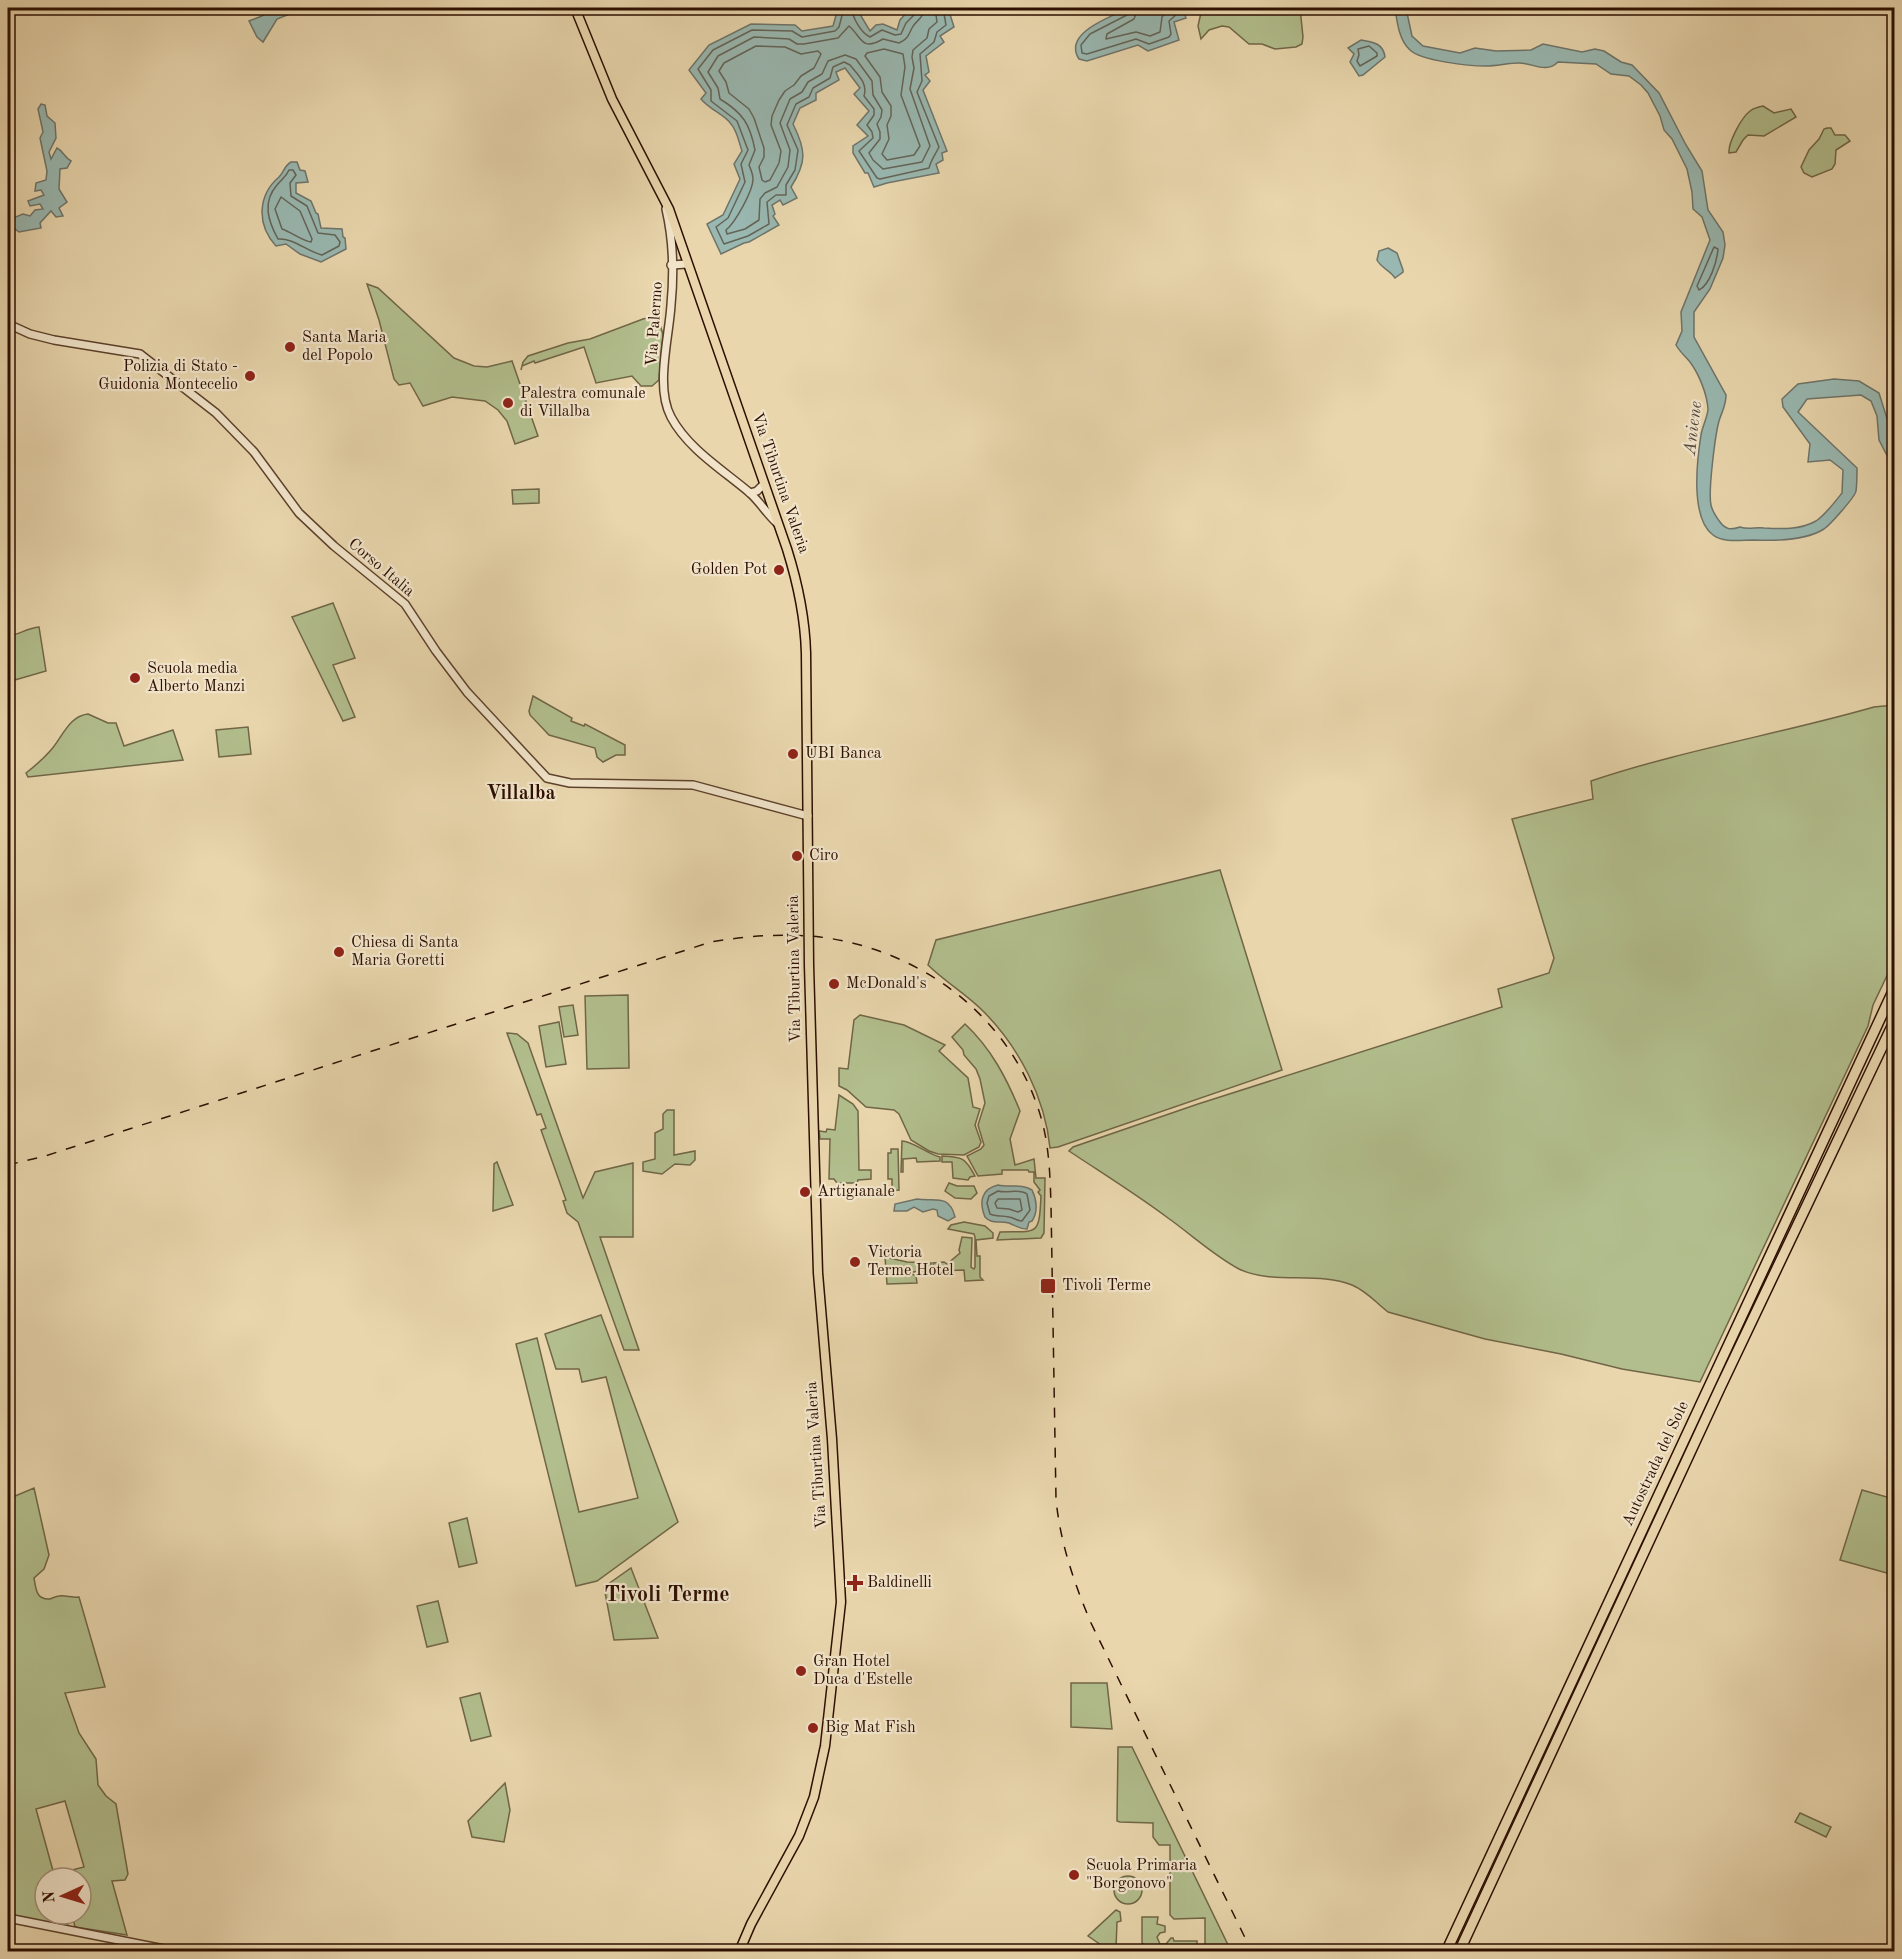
<svg xmlns="http://www.w3.org/2000/svg" width="1902" height="1959" font-family="'Old Standard TT',serif">
  <rect width="100%" height="100%" fill="#e9d6ad"/>
  <filter id="stains"><feTurbulence type="fractalNoise" baseFrequency=".00333" numOctaves="4"/><feColorMatrix values="0 0 0 0 .2 0 0 0 0 .09 0 0 0 0 .02 0 0 0 .5 -.17"/></filter>
  <radialGradient id="worn" r=".72"><stop offset=".6" stop-color="#630" stop-opacity="0"/><stop offset="1" stop-color="#630" stop-opacity=".3"/></radialGradient>
  <g fill="#b2be8d" stroke="#706646" stroke-width="1.5">
    <polygon points="1202,8 1300,8 1303,37 1302,44 1296,47 1275,49 1262,44 1249,44 1229,27 1222,26 1209,30 1201,39 1198,26"/>
    <path d="M1763 106 1774 113 1791 109 1796 117 1764 136 1748 135 1743 140 1736 152 1729 153C1728 143 1741 118 1750 111 1754 108 1758 107 1763 106Z"/>
    <polygon points="1827,128 1831,128 1835,135 1845,135 1850,141 1836,150 1835,164 1832,169 1812,177 1804,173 1801,167 1809,150 1819,139 1824,129"/>
    <polygon points="367,284 378,288 454,358 474,366 487,367 512,361 538,436 515,444 507,421 498,410 485,401 452,397 423,406 410,383 399,385 394,379 379,320"/>
    <polygon points="652,317 659,322 663,334 659,380 652,386 641,386 632,376 596,383 584,347 535,363 534,361 522,366 521,370 523,362 528,356 568,343 590,339 643,319"/>
    <polygon points="539,489 539,503 513,504 512,490"/>
    <polygon points="333,603 355,658 333,665 355,717 343,721 292,617"/>
    <path d="M39 627 46 671 8 682V636C19 635 27 628 39 627Z"/>
    <polygon points="533,696 572,718 571,721 584,726 585,724 625,745 625,755 616,755 603,762 597,757 595,748 549,735 530,715 529,711"/>
    <path d="M1894 705V938L1887 949 1894 961 1873 1005 1868 1026 1700 1382 1622 1369 1561 1354 1485 1339 1388 1312C1375 1302 1368 1292 1352 1285 1318 1271 1272 1285 1239 1269 1213 1255 1192 1235 1168 1218 1136 1194 1102 1173 1069 1151L1073 1147 1198 1104 1502 1007 1498 989 1549 973 1554 958 1512 819 1593 799 1591 781C1683 750 1780 734 1874 707Z"/>
    <path d="M88 714 108 723H116L124 746 173 730 183 760 28 777 26 773C35 766 44 758 51 750 63 736 69 716 88 714Z"/>
    <polygon points="248,727 251,754 219,757 216,730"/>
    <path d="M1220 870 1282 1070 1058 1147 1050 1148C1045 1098 1020 1049 985 1013 968 995 945 982 928 965L936 940Z"/>
    <polygon points="628,995 629,1068 587,1069 585,996"/>
    <polygon points="573,1005 578,1035 564,1037 559,1007"/>
    <polygon points="860,1015 904,1025 945,1045 939,1051 968,1078 973,1107 980,1109 975,1125 981,1142 979,1147 964,1155 938,1154 929,1151 911,1140 899,1114 894,1110 866,1107 847,1090 839,1086 839,1068 848,1069 854,1020"/>
    <polygon points="559,1022 566,1064 546,1067 539,1026"/>
    <path d="M965 1024C991 1048 1007 1079 1020 1111L1010 1139 1015 1165 1034 1159 1036 1178H1045L1044 1233 1041 1238 997 1240 1000 1232C1038 1231 1039 1237 1041 1196L1038 1192 1040 1190 1034 1182V1172H1029L1028 1170H1002V1174L978 1176 967 1156 981 1149 984 1145 978 1125 985 1103 980 1079 976 1069 964 1055 963 1050 952 1037Z"/>
    <polygon points="507,1033 517,1034 528,1043 583,1198 595,1172 633,1163 633,1237 600,1237 639,1350 624,1350 578,1222 567,1213 563,1201 566,1200 541,1130 546,1128 541,1114 537,1115"/>
    <polygon points="839,1095 853,1104 858,1111 859,1170 871,1170 871,1179 858,1180 857,1183 837,1183 834,1179 829,1179 830,1139 820,1139 819,1131 826,1132 827,1129 835,1130"/>
    <polygon points="667,1110 674,1110 674,1155 695,1151 695,1160 690,1165 675,1164 662,1174 643,1171 643,1162 655,1159 655,1133 663,1129 663,1114"/>
    <path d="M902 1141C912 1141 928 1154 940 1157V1161L917 1162 916 1158 903 1159V1172H901Z"/>
    <polygon points="891,1149 898,1149 899,1190 892,1191 892,1179 888,1179 888,1153 891,1153"/>
    <path d="M942 1156C962 1157 965 1157 975 1176L970 1177 968 1180 953 1178 952 1162H942Z"/>
    <polygon points="497,1162 513,1205 493,1211 494,1164"/>
    <polygon points="949,1183 957,1186 974,1186 977,1193 971,1199 955,1198 945,1191"/>
    <polygon points="964,1222 985,1226 993,1233 993,1238 976,1240 977,1256 980,1256 980,1277 983,1280 965,1281 964,1270 934,1271 933,1263 944,1262 947,1264 960,1253 959,1250 962,1237 972,1238 971,1267 974,1269 975,1267 975,1237 974,1234 948,1229 951,1225"/>
    <polygon points="885,1257 907,1262 931,1263 931,1270 913,1272 912,1274 916,1276 917,1283 887,1284"/>
    <polygon points="601,1315 678,1522 597,1581 576,1586 516,1344 537,1338 579,1512 638,1498 606,1377 582,1382 579,1369 556,1369 545,1334"/>
    <path d="M34 1488 49 1555 44 1569 34 1578C36 1589 36 1600 50 1599 53 1598 56 1596 59 1596 65 1595 73 1598 79 1597L105 1687 65 1693 79 1733 96 1759 98 1785 106 1796 116 1804 128 1874 125 1880 112 1881 127 1935 75 1927 72 1914H81V1878H61L60 1873 84 1867 65 1801 36 1809 55 1878H45V1914H65L68 1926 8 1915V1499Z"/>
    <polygon points="1862,1490 1894,1499 1894,1575 1840,1560"/>
    <polygon points="467,1518 477,1563 459,1567 449,1523"/>
    <polygon points="631,1568 658,1638 614,1640 604,1587"/>
    <polygon points="438,1601 448,1642 427,1647 417,1606"/>
    <polygon points="1071,1683 1107,1683 1112,1729 1071,1727"/>
    <polygon points="480,1693 491,1736 471,1741 460,1698"/>
    <polygon points="1118,1747 1132,1747 1231,1951 1205,1951 1205,1918 1174,1919 1170,1915 1170,1845 1159,1845 1153,1837 1153,1823 1120,1822 1117,1821"/>
    <polygon points="505,1783 510,1810 504,1842 472,1837 468,1821"/>
    <polygon points="1800,1813 1831,1827 1826,1837 1795,1822"/>
    <circle cx="1128" cy="1890" r="14"/>
    <polygon points="1116,1910 1120,1912 1121,1921 1117,1922 1116,1948 1121,1948 1121,1951 1110,1951 1088,1936"/>
    <polygon points="1142,1917 1158,1917 1157,1924 1165,1926 1165,1932 1160,1933 1157,1937 1160,1944 1166,1944 1171,1938 1173,1938 1174,1941 1197,1941 1197,1951 1178,1951 1177,1947 1146,1946 1142,1943"/>
  </g>
  <g fill="#99b8b1" stroke="#6e746a" stroke-width="1.5">
    <polygon points="271,8 305,8 277,19 263,42 257,37 249,21 262,16"/>
    <path d="M838 8H859L858 11 870 31 876 25 883 24 897 30 900 20 911 8H948L954 27 940 36 944 42 926 56 929 72 925 75 930 81 923 90 947 151 942 153 943 160 936 164 939 173 887 183 874 187 868 173H865L853 153V146L868 136 857 125 869 111 854 94 860 88 845 68 836 72 839 80 816 93V100L800 108 793 124C806 150 807 162 791 187L797 198 783 205 780 200 772 205 775 214 773 216 779 225 749 242 744 243 721 254 707 224 723 215 740 179 734 164 742 151C739 143 737 130 731 124 724 114 710 110 701 99L706 93 689 70 709 45 751 24 795 25 802 31 833 26Z"/>
    <path d="M1129 8H1187L1183 9 1186 18 1174 22 1179 40 1148 51 1138 45 1087 61 1079 59C1062 33 1111 17 1129 8Z"/>
    <path d="M1395 8H1406L1412 36 1423 46 1460 53 1475 48 1496 51 1531 50 1543 44 1582 52 1595 49 1604 51 1621 62 1632 65 1659 93 1686 145 1702 171 1708 210 1723 232 1725 245 1723 258 1710 289 1694 312V337L1726 395C1726 406 1722 411 1719 421 1715 436 1708 492 1711 505 1712 510 1717 518 1720 522 1726 530 1731 530 1740 527 1748 530 1755 527 1764 528 1781 529 1800 530 1816 521 1825 515 1835 502 1842 493L1843 470 1830 460 1808 462 1810 444 1783 407 1782 399 1798 384 1834 379 1859 381 1879 393 1889 425 1894 434V469L1879 440 1877 416 1871 401 1861 395 1807 399 1798 412 1857 468C1857 475 1857 484 1856 491 1855 497 1830 525 1824 529 1805 541 1774 541 1753 540 1741 540 1723 543 1713 535 1690 518 1697 460 1701 435 1702 427 1708 416 1708 409 1707 394 1699 374 1690 362 1685 356 1680 352 1676 345L1682 331 1681 312 1710 240 1702 217 1693 209 1692 192 1687 169 1672 139 1664 130 1660 116 1648 93 1641 85 1629 76 1611 74 1596 64 1558 62C1546 74 1533 63 1519 63 1508 63 1497 66 1486 66 1470 66 1421 61 1410 50 1399 40 1397 22 1395 8Z"/>
    <path d="M1361 40C1371 42 1383 42 1385 57L1363 75 1359 76 1350 62 1354 54 1348 48Z"/>
    <path d="M41 104 45 105 47 116 55 123 56 138 49 152 51 159 57 148C63 151 64 157 71 161L67 168 60 169 59 189 67 202 59 208 63 216 56 217 51 211 40 223 41 228 19 232 10 225 13 218 23 214 30 216 35 210 43 209 40 204 30 206 28 201 44 195 41 190 35 191 36 183 46 180 47 171 40 138 43 132 38 109Z"/>
    <path d="M291 162H297L300 170 305 171 308 182 296 183V193L311 201 316 213 318 214 321 228 342 229 343 237 345 238 346 249 321 262 300 254 286 244 276 246C256 224 258 195 279 177 284 172 284 166 291 162Z"/>
    <path d="M1388 248 1397 253 1403 270V272L1395 278C1390 270 1381 268 1377 260L1379 251Z"/>
    <path d="M998 1185C1010 1188 1021 1183 1032 1190 1037 1200 1038 1212 1032 1221L1029 1222 1027 1229C1020 1229 1016 1226 1009 1223 999 1220 992 1225 985 1217 979 1202 981 1189 998 1185Z"/>
    <path d="M917 1199C934 1202 949 1193 955 1217L948 1221 938 1216 937 1210 933 1209 923 1212 914 1207 907 1211H894L895 1204Z"/>
  </g>
  <g fill="none" stroke-linecap="round" stroke-linejoin="round">
    <g stroke="#636458" stroke-width="1.5">
      <path d="M844 8 839 27 835 31 802 37 792 31 752 30 713 50 698 69 711 90V101L737 121 748 150 741 164 745 182 728 218 716 227 724 244 748 236 769 224 767 202 776 195H786V185L795 170 798 150 787 125 796 104 809 97 813 88 830 78 833 67 844 62 850 65C858 75 868 83 864 96L874 109V115L867 125 872 132 873 138 859 151 877 178 880 179 929 168C931 160 935 155 939 147L917 92 922 81 920 54 934 42 937 32 946 25 943 8"/>
      <path d="M852 8C852 17 861 33 870 37L882 30 895 35 901 34 906 23 916 13 917 8"/>
      <path d="M925 8C924 18 916 20 912 28 908 36 908 39 899 43L883 39C861 52 862 37 849 26L838 38 804 44H797L789 39 754 37 718 56 708 72 718 88 720 99C743 113 750 124 755 150L749 165C751 170 753 174 753 179 753 191 735 223 726 230L727 234 745 229 759 220 760 199 765 193 777 187 788 167 790 150 780 123 790 99 802 92 808 82 822 74 828 61 845 55 856 59 872 81 873 95 882 110 881 117 877 124 880 132V139L869 153 873 160 883 169 922 162 930 146 910 89 914 68 912 57 913 50 927 38 929 29 937 22 935 8"/>
      <polyline points="1130,8 1127,15 1090,34 1081,45 1082,53 1087,54 1136,39 1149,44 1169,37 1171,34 1169,21 1177,14 1178,8"/>
      <polyline points="1138,8 1134,19 1107,34 1106,39 1136,32 1150,36 1160,32 1162,17 1170,8"/>
      <polygon points="756,46 785,47 801,54 818,51 821,54 814,68 801,76 794,85 785,91 779,100 772,116 771,125 781,151 779,163 770,180 765,182 762,180 759,167 764,157 764,148 754,118 749,109 729,93 726,82 719,71 724,63"/>
      <polygon points="1369,46 1377,53 1377,56 1360,66 1357,61 1359,55 1358,49"/>
      <polygon points="884,49 903,54 905,67 901,95 920,146 914,155 887,160 882,154 889,139 887,125 891,116 891,106 882,92 880,77 865,56 867,53"/>
      <path d="M289 170H293L296 175 290 183 291 196 307 206 318 233 335 235 340 242 339 246 322 255C306 251 294 238 278 239 268 221 262 202 277 185 282 179 286 177 289 170Z"/>
      <path d="M281 197 300 211 312 239 311 242C303 241 291 232 282 229L275 209Z"/>
      <path d="M1714 247 1718 249C1717 261 1710 285 1699 290L1697 286Z"/>
      <path d="M998 1191C1008 1194 1018 1188 1027 1194L1030 1210 1022 1221C1017 1221 1015 1218 1009 1217 1002 1215 996 1217 990 1214L987 1203 989 1196Z"/>
      <polygon points="998,1199 1020,1199 1022,1210 1018,1212 1009,1209 997,1208 995,1203"/>
    </g>
    <g stroke="#5c412b" stroke-width="10">
      <g id="minor">
        <path d="M666 209C673 239 674 274 671 305 669 338 655 387 671 417 688 449 723 470 750 493 760 502 767 514 777 523"/>
        <polyline points="671,265 687,264"/>
        <polyline points="8,324 30,334 54,340 140,354 216,413 254,452 299,513 334,546 405,604 436,651 467,692 547,778 570,783 693,785 808,816"/>
        <polyline points="750,493 757,491 764,484"/>
        <polyline points="8,1918 169,1950"/>
      </g>
    </g>
    <g stroke="#2d0f00" stroke-width="11">
      <path id="major" d="M575 8 612 99 669 209 787 549C798 584 805 617 806 653L809 965 818 1273 832 1439 841 1602 825 1746 814 1797 799 1836 751 1924 739 1952"/>
    </g>
    <g stroke="#2d0f00" stroke-width="12">
      <g id="highway">
        <polyline points="1446,1952 1894,989"/>
        <polyline points="1459,1952 1720,1388 1894,1022"/>
      </g>
    </g>
    <use href="#minor" stroke="#f1e4ca" stroke-width="7"/>
    <use href="#major" stroke="#e9d6ad" stroke-width="8"/>
    <use href="#highway" stroke="#e9d6ad" stroke-width="9"/>
    <path stroke="#2d0f00" stroke-width="1.5" stroke-dasharray="10 10" stroke-linecap="butt" d="M8 1165 45 1156 173 1115 711 942C747 936 783 933 820 937 918 949 1008 1014 1039 1111 1049 1141 1050 1173 1051 1205L1056 1499C1060 1542 1074 1583 1091 1623L1252 1952"/>
  </g>
  <g fill="#8f2418" stroke="#f1e4ca" stroke-width="2">
    <circle cx="290" cy="347" r="6"/>
    <circle cx="250" cy="376" r="6"/>
    <circle cx="508" cy="403" r="6"/>
    <circle cx="779" cy="570" r="6"/>
    <circle cx="135" cy="678" r="6"/>
    <circle cx="793" cy="754" r="6"/>
    <circle cx="797" cy="856" r="6"/>
    <circle cx="339" cy="952" r="6"/>
    <circle cx="834" cy="984" r="6"/>
    <circle cx="805" cy="1192" r="6"/>
    <circle cx="855" cy="1262" r="6"/>
    <rect x="1040" y="1278" width="16" height="16" rx="3"/>
    <path d="M852 1574h6v6h6v6h-6v6h-6v-6h-6v-6h6z"/>
    <circle cx="801" cy="1671" r="6"/>
    <circle cx="813" cy="1728" r="6"/>
    <circle cx="1074" cy="1875" r="6"/>
  </g>
  <g text-anchor="middle" dominant-baseline="central" stroke-width="4.5" stroke-linejoin="round" paint-order="stroke">
    <g font-size="16" fill="#2d0f00" stroke="#f1e4ca">
      <text transform="translate(655 324) rotate(-86)">Via Palermo</text>
      <text transform="translate(780 483) rotate(71)">Via Tiburtina Valeria</text>
      <text transform="translate(381 568) rotate(40)">Corso Italia</text>
      <text transform="translate(795 969) rotate(-91)">Via Tiburtina Valeria</text>
      <text transform="translate(817 1455) rotate(-94)">Via Tiburtina Valeria</text>
      <text transform="translate(1656 1464) rotate(-65)">Autostrada del Sole</text>
    </g>
    <g font-size="16" fill="#2d0f00" stroke="#f1e4ca" text-anchor="start">
      <text x="302" y="338">Santa Maria<tspan x="302" dy="18">del Popolo</tspan></text>
      <text x="238" y="367" text-anchor="end">Polizia di Stato -<tspan x="238" dy="18">Guidonia Montecelio</tspan></text>
      <text x="520" y="394">Palestra comunale<tspan x="520" dy="18">di Villalba</tspan></text>
      <text x="767" y="570" text-anchor="end">Golden Pot</text>
      <text x="147" y="669">Scuola media<tspan x="147" dy="18">Alberto Manzi</tspan></text>
      <text x="805" y="754">UBI Banca</text>
      <text x="809" y="856">Ciro</text>
      <text x="351" y="943">Chiesa di Santa<tspan x="351" dy="18">Maria Goretti</tspan></text>
      <text x="846" y="984">McDonald's</text>
      <text x="817" y="1192">Artigianale</text>
      <text x="867" y="1253">Victoria<tspan x="867" dy="18">Terme Hotel</tspan></text>
      <text x="1062" y="1286">Tivoli Terme</text>
      <text x="867" y="1583">Baldinelli</text>
      <text x="813" y="1662">Gran Hotel<tspan x="813" dy="18">Duca d'Estelle</tspan></text>
      <text x="825" y="1728">Big Mat Fish</text>
      <text x="1086" y="1866">Scuola Primaria<tspan x="1086" dy="18">"Borgonovo"</tspan></text>
    </g>
    <g font-size="18" font-style="italic" fill="#534a3e" stroke="#f1e4ca">
      <text transform="translate(1693 428) rotate(-83)">Aniene</text>
    </g>
    <g font-size="20" font-weight="bold" fill="#2d0f00" stroke="#f1e4ca">
      <text x="521" y="794">Villalba</text>
    </g>
    <g font-size="22" font-weight="bold" fill="#2d0f00" stroke="#f1e4ca">
      <text x="667" y="1595">Tivoli Terme</text>
    </g>
  </g>
  <rect width="1902" height="1959" fill="none" stroke="#e9d6ad" stroke-width="30"/>
  <rect x="9" y="9" width="1884" height="1941" fill="none" stroke="#2d0f00" stroke-width="3"/>
  <rect x="15" y="15" width="1872" height="1929" fill="none" stroke="#2d0f00" stroke-width="1.5"/>
  <g transform="translate(63 1896) rotate(266)"><circle r="28" fill="#f1e4ca" stroke="#a38f79" stroke-width="1.5"/>
  <path d="M0-4.5L10 22L0 15L-10 22Z" fill="#8f2418"/>
  <text y="-9" font-size="16" font-weight="bold" text-anchor="middle" fill="#2d0f00">N</text>
  </g>
  <rect width="100%" height="100%" filter="url(#stains)"/>
  <rect width="100%" height="100%" fill="url(#worn)"/>
</svg>
